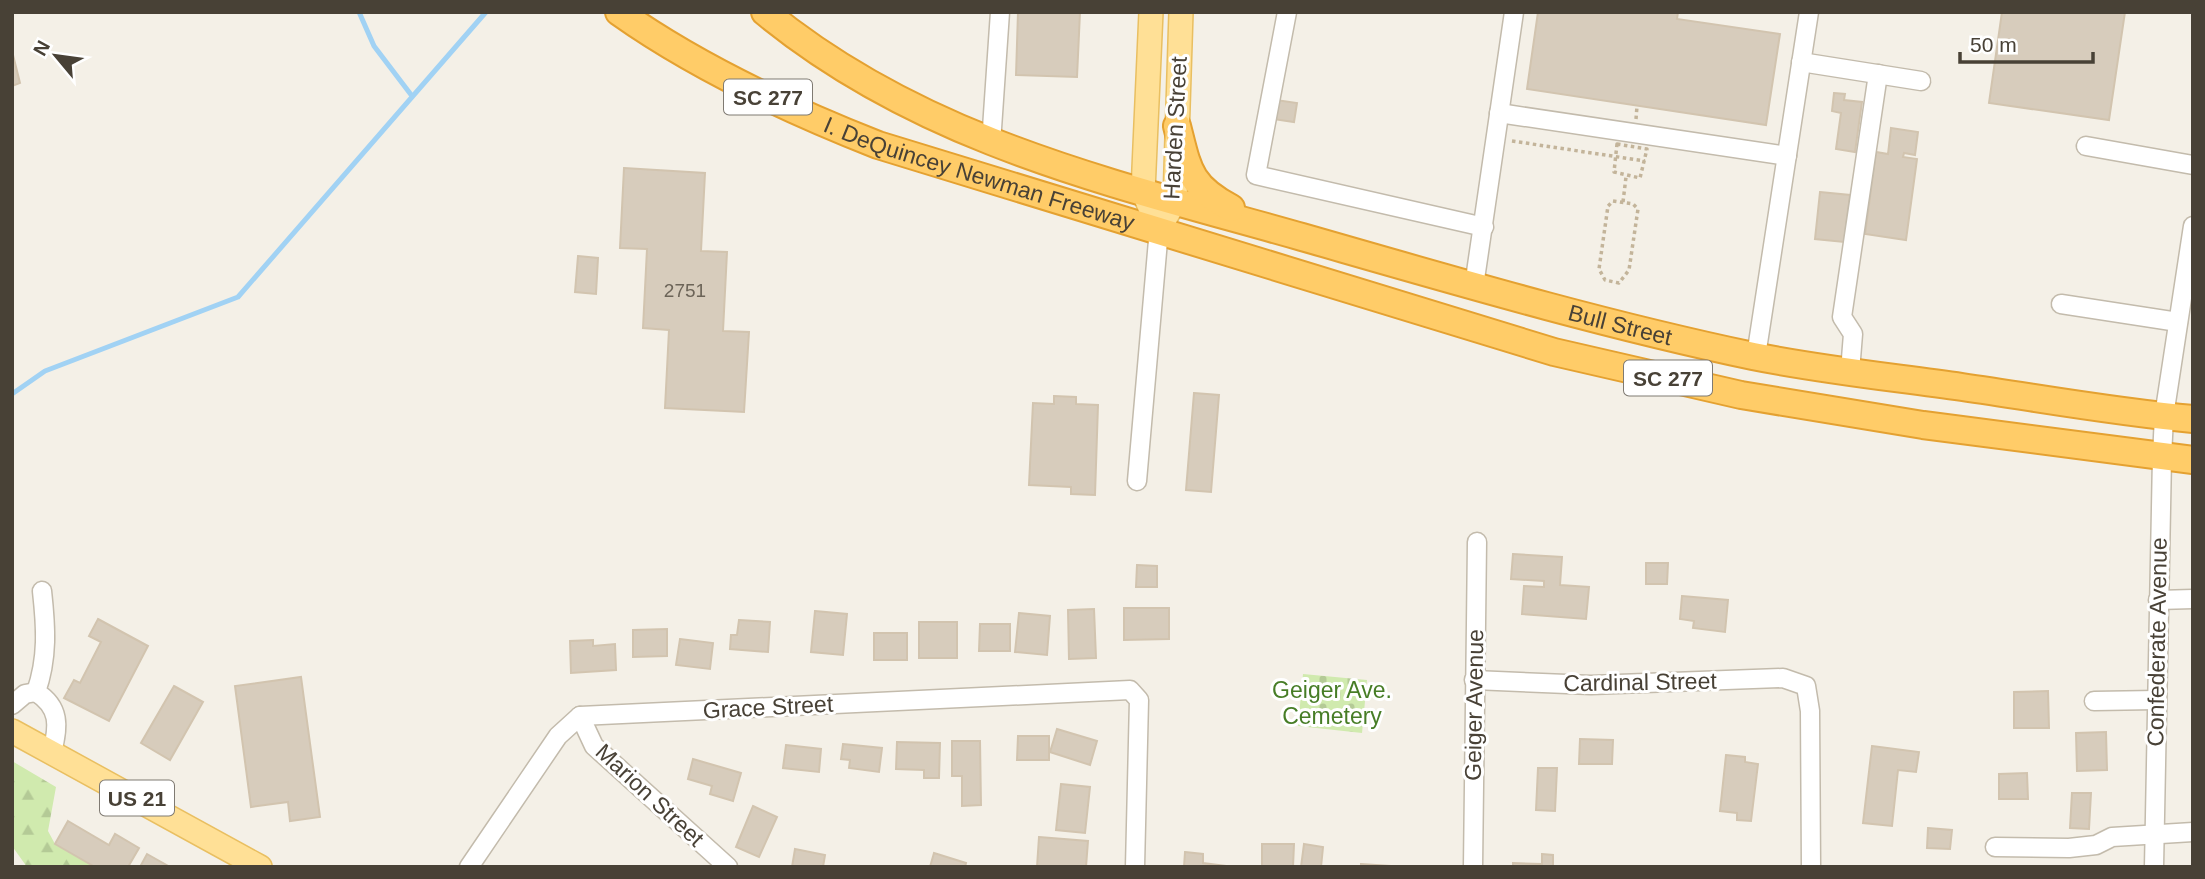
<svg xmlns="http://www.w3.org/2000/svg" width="2205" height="879" font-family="Arial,sans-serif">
  <defs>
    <pattern id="forest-firs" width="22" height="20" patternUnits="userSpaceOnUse" patternTransform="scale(1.75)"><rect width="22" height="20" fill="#d0eaae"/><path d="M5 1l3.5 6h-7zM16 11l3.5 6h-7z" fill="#b4ca96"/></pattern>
    <pattern id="cemetery-stones" width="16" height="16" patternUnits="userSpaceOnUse" patternTransform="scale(1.75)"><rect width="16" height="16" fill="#d0eaae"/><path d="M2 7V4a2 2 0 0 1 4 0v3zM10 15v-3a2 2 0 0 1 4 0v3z" fill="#b4ca96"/></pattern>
  </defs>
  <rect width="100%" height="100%" fill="#f4f0e7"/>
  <polygon fill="url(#forest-firs)" points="12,761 56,787 48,831 55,844 95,867 27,867 12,846"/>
  <polygon fill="url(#cemetery-stones)" points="1303,674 1367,680 1362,733 1298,726"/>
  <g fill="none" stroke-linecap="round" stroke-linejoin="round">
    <g stroke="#a1d2f4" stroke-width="5">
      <polyline points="359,12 374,46 412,96"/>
      <polyline points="12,394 45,371 238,297 486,12"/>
    </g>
  </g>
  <g fill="#d7ccbc" stroke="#d2c4af" stroke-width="2">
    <polygon points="1018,12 1080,12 1077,77 1016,75"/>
    <polygon points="1538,12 1678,12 1677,19 1780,34 1766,125 1527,89"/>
    <polygon points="2002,12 2125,12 2109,120 1989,103"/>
    <polygon points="12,51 20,83 12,86"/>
    <polygon points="1834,93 1845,94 1844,100 1862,102 1855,152 1836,149 1841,113 1832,111"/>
    <polygon points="1276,100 1297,103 1294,122 1273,119"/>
    <polygon points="1891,128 1918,132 1915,155 1904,153 1903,157 1917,159 1906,240 1865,234 1876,152 1888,154"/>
    <polygon points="624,168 705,173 701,251 727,252 723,331 749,332 744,412 665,408 669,330 643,328 647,249 620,248"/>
    <polygon points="1820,192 1850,195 1844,242 1815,239"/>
    <polygon points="578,256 598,258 596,294 575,292"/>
    <polygon points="1194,393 1219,395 1211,492 1186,490"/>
    <polygon points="1054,396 1076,397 1076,404 1098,405 1095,495 1071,494 1071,487 1029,485 1033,403 1054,404"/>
    <polygon points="1513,554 1562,557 1560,585 1589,587 1586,619 1522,614 1524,586 1544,587 1544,581 1511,579"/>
    <polygon points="1646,563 1668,563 1667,584 1646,584"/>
    <polygon points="1137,565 1157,566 1157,587 1136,587"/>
    <polygon points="1682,596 1728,600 1725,632 1693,628 1694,621 1680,619"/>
    <polygon points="1124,608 1169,608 1169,639 1124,640"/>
    <polygon points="1094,609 1096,658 1069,659 1068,610"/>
    <polygon points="815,611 847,614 843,655 811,652"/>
    <polygon points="1019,613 1050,616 1047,655 1015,652"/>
    <polygon points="98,619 148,646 109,721 64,698 74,680 80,683 101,642 89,636"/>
    <polygon points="739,620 770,622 768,652 730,649 731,635 737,635"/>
    <rect x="919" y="622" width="38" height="36"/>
    <polygon points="980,624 1010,624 1010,651 979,651"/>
    <polygon points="667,629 667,656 633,657 633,630"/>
    <rect x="874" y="633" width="33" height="27"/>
    <polygon points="680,639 713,643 710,669 676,665"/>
    <polygon points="593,640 593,646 615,644 616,670 571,673 570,641"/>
    <polygon points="301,677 320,817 290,821 288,802 251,807 235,686"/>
    <polygon points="174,686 203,702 170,760 141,743"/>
    <polygon points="2048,691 2049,728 2014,728 2014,692"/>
    <polygon points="1057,729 1097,741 1090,765 1050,752"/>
    <polygon points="2106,732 2107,770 2077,771 2076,733"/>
    <polygon points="1018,736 1049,736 1049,760 1017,760"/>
    <polygon points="1580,739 1613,740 1612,764 1579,764"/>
    <polygon points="952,741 980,741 981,805 962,806 962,776 952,776"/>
    <polygon points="897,742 940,743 939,778 924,778 924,770 896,769"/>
    <polygon points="843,744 882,748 879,772 849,768 850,760 841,759"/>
    <polygon points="786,745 821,749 819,772 783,768"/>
    <polygon points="1872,746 1919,752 1916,772 1898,770 1892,826 1863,823"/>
    <polygon points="1726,755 1745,757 1745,762 1758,764 1751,821 1737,820 1737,813 1720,811"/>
    <polygon points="693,759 741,773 733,801 710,794 712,786 688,779"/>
    <polygon points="1538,768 1557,768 1555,811 1536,810"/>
    <polygon points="2027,773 2028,799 1999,799 1999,774"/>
    <polygon points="1061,784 1090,787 1085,833 1056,830"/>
    <polygon points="2072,793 2091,793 2089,829 2070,828"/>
    <polygon points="753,806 777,817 759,857 736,847"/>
    <polygon points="68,821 109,845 115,834 139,848 128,867 95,867 55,844"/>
    <polygon points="1928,828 1952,830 1950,849 1927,848"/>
    <polygon points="1039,837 1088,841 1086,867 1037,867"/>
    <polygon points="1262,844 1294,844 1293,867 1262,867"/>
    <polygon points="1304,844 1323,847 1321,867 1301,867"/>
    <polygon points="795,849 825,855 823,867 792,867"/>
    <polygon points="1185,852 1203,854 1203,863 1234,867 1184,867"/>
    <polygon points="934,853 966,863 965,867 930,867"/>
    <polygon points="147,854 170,867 140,867"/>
    <polygon points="1542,854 1553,855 1553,867 1513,867 1513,863 1542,864"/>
    <polygon points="1361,864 1406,867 1361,867"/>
  </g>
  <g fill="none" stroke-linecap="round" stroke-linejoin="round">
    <g stroke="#c3bbac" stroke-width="21">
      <g id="minor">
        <polyline points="1287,12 1256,175 1484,227"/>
        <polyline points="1801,62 1921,81"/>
        <polyline points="1499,113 1787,156"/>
        <polyline points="991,143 1000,12"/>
        <polyline points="2086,146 2193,165"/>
        <polyline points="1474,286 1514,12"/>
        <polyline points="2061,304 2178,322"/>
        <polyline points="1756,356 1809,12"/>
        <polyline points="1850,371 1853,334 1842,317 1878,74"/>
        <polyline points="1137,481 1159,229"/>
        <path d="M42 591C46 627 48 658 36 692 60 707 59 726 52 752"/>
        <polyline points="2158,600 2193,599"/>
        <polyline points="1474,680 1591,685 1783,678 1806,686 1810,711 1811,867"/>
        <polyline points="2094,701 2156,700"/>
        <polyline points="12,705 25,694 36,692"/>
        <polyline points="580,716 594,746 728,867"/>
        <polyline points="1995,847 2069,848 2096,845 2112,837 2193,832"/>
        <polyline points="469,867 558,736 580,716 1130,690 1139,700 1135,867"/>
        <polyline points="1473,867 1477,542"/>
        <polyline points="2154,867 2162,457 2164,416 2193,226"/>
      </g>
    </g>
    <g stroke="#e9bf61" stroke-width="26">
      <g id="major">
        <polyline points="1151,12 1143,191 1159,229"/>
        <polyline points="1159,229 1175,201 1181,12"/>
        <polyline points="12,731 260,867"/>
      </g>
    </g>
    <g stroke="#e4a131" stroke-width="30">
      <g id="highway">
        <path id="s1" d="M619 12C698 68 789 110 878 145L1554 352 1741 395 1923 425 2193 460"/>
        <path id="s2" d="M765 12C922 141 1112 183 1302 237 1452 280 1601 324 1753 356 1822 370 1892 377 1962 387 2039 398 2115 412 2193 419"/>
        <path d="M1177 126C1188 169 1189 186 1231 208"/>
      </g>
    </g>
    <g stroke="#c3b49a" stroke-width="3.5" stroke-dasharray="3.5 3.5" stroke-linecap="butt">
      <polyline points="1636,119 1637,106"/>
      <polyline points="1512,141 1645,161"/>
      <polygon points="1617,144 1647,149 1640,178 1614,172"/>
      <polygon points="1613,201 1633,204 1638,209 1629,270 1619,283 1605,280 1599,269 1608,206"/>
      <polyline points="1623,202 1626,177"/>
    </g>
    <use href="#minor" stroke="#fff" stroke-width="18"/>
    <use href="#major" stroke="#ffe096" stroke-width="23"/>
    <use href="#highway" stroke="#ffcc68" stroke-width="26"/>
  </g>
  <g text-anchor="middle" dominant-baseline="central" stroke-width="6" stroke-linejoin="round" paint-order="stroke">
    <g font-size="19" fill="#6c6458">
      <text x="685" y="290">2751</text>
    </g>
    <g fill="#fff" stroke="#7f7a72" stroke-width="2">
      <rect x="724" y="79.5" width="88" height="35" rx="5"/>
      <rect x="1624" y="360.5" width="88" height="35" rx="5"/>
      <rect x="100" y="780.5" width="74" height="35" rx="5"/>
    </g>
    <g font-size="21" font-weight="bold" fill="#484136">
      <text x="768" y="97">SC 277</text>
      <text x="1668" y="378">SC 277</text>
      <text x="137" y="798">US 21</text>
    </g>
    <g font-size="23" fill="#484136" stroke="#fff">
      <text transform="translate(1175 128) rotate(-87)">Harden Street</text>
      <text stroke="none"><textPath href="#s1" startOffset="397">I. DeQuincey Newman Freeway</textPath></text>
      <text stroke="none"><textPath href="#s2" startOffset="917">Bull Street</textPath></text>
      <text transform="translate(2157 642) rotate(-89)">Confederate Avenue</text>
      <text transform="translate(1640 682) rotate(-1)">Cardinal Street</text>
      <text transform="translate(1474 705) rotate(-89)">Geiger Avenue</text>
      <text transform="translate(768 707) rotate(-3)">Grace Street</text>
      <text transform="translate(650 795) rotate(43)">Marion Street</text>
    </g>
    <g font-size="23" fill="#477d26" stroke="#fff">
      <text x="1332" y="690">Geiger Ave.<tspan x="1332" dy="26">Cemetery</tspan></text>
    </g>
  </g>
  <rect width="2205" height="879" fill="none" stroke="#484136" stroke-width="28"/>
  <g transform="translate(56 56) rotate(299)" stroke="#ffffff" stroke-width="5" paint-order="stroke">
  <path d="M0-5L12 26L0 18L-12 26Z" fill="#484136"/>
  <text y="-10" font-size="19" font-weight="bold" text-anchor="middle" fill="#484136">N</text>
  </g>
  <path d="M1960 52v10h133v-10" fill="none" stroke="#484136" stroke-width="3.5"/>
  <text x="1970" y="52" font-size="21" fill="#484136" stroke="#ffffff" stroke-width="5" paint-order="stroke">50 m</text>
</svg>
